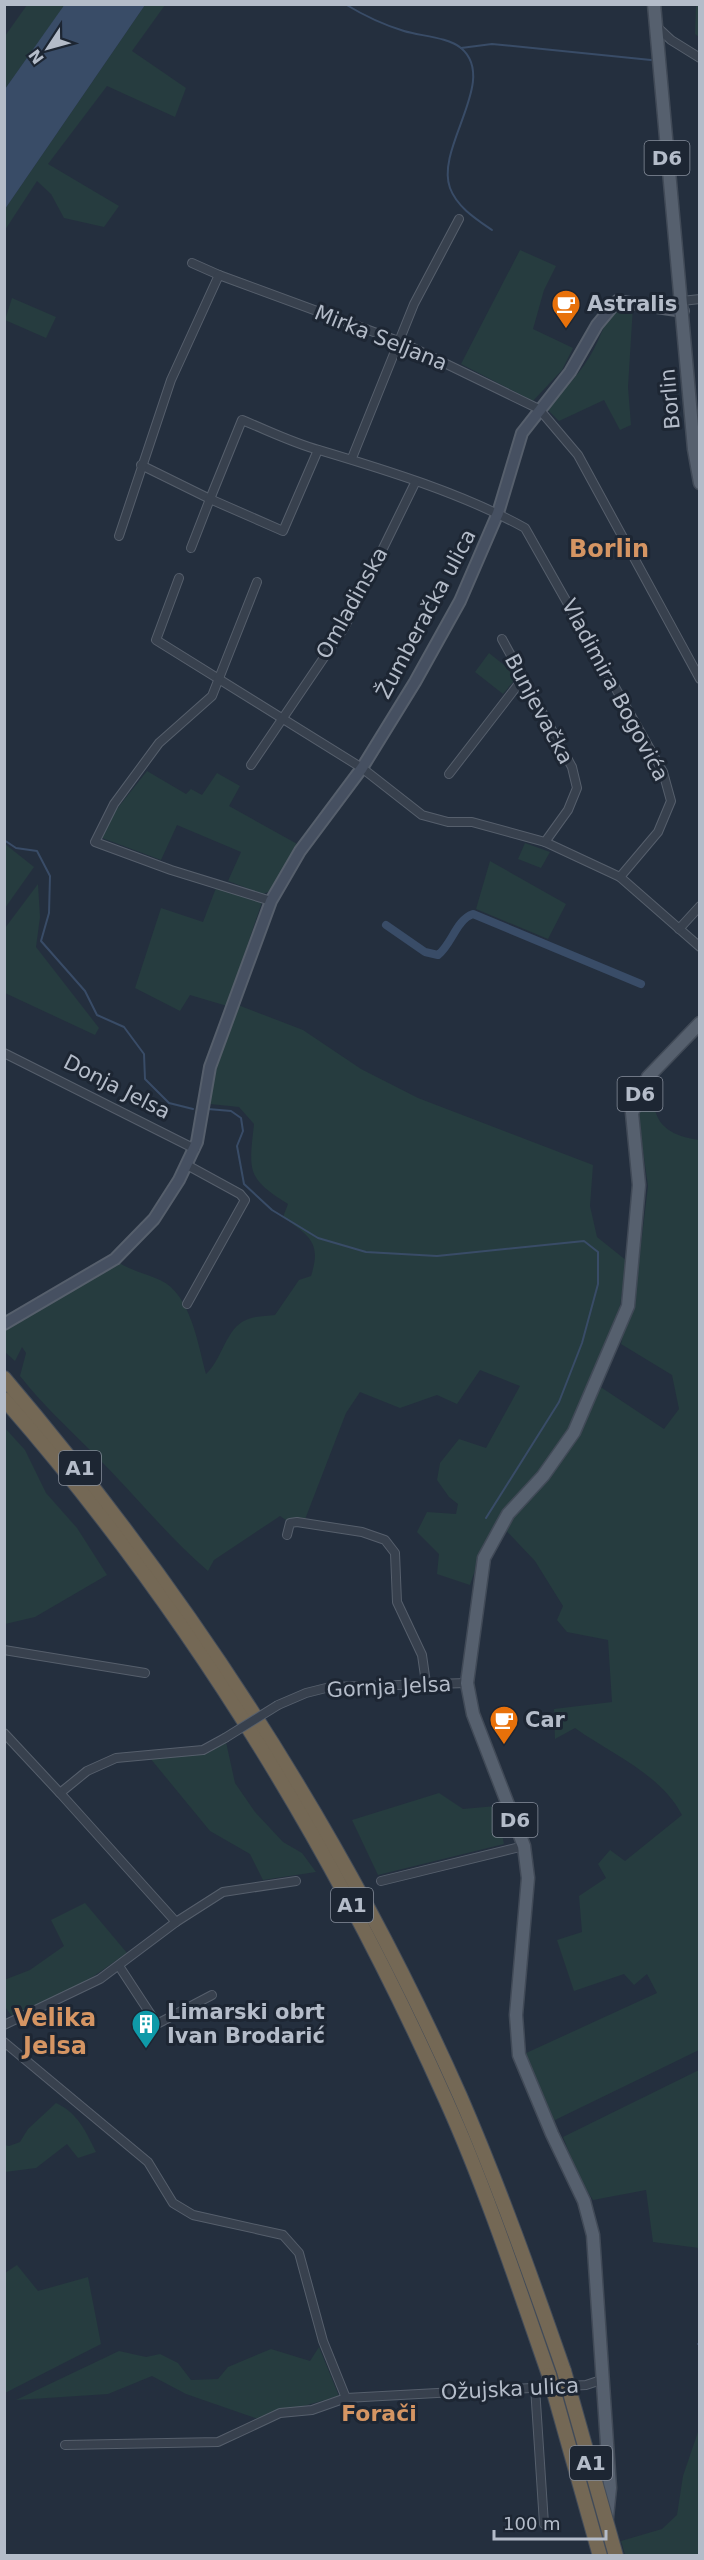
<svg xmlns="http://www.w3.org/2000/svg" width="704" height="2560" font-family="'DejaVu Sans',sans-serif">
  <rect width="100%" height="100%" fill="#242f3e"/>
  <g fill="#263c3f">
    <polygon points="696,4 699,5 699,37 695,34"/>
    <polygon points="27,5 65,5 5,89 5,36"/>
    <polygon points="145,5 165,5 132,51 186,88 175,117 107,86 48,164 119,206 104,227 64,218 51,194 37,181 5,230 5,209"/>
    <polygon points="520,250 556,266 544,290 533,329 573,348 562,370 533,401 461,364"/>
    <polygon points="12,298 56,317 46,338 5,320"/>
    <path d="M621 305 633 306 628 387 631 425 620 430 604 400 559 421 547 409C563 390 583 371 594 349 603 332 605 317 621 305Z"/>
    <polygon points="489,653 518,676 503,694 475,672"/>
    <polygon points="147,771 186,794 191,789 202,795 217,773 240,786 229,806 299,845 271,891 263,894 228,881 241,852 177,825 161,860 102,838 116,810"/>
    <polygon points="525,843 550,852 541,868 518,859"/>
    <polygon points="5,844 34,867 5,908"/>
    <polygon points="490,861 566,904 548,939 476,909"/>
    <polygon points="38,884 40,917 36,947 99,1028 95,1035 5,993 5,928"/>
    <polygon points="216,888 262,902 227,1006 190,995 180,1011 135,988 161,908 203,922"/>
    <path d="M238 1005 303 1030 361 1069 418 1098 593 1165 590 1206 597 1237 627 1261 617 1324 593 1382 664 1429 679 1409 672 1375 621 1344 638 1269 648 1186 639 1123 640 1103 653 1100C656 1128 673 1136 699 1140V2050L553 2121 524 2054 657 1993 647 1974 634 1985 624 1974 574 1991 557 1940 582 1932 579 1896 606 1878 598 1864 610 1850 625 1861 682 1815C661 1774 611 1754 575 1728L555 1739 554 1709 612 1702 608 1640 567 1632 557 1620 563 1606 535 1561 497 1521 483 1547 470 1585 437 1574 439 1554 417 1532 427 1512 456 1514 458 1504 449 1497 437 1480 440 1463 459 1439 486 1448 520 1386 480 1370 457 1404 437 1395 400 1408 360 1392 346 1413 304 1522 290 1523 280 1516 214 1560 208 1571C166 1535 132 1491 92 1452 67 1427 42 1404 20 1376L26 1353 22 1347 15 1361 5 1352 4 1327 117 1261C124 1268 149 1275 160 1280 191 1294 198 1345 206 1374 222 1360 226 1328 246 1320 254 1316 266 1316 275 1315L299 1280 311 1276C322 1242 309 1236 283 1217L288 1204C246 1178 249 1171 254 1124L239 1107 210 1104 216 1064Z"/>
    <polygon points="4,1427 25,1450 46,1493 77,1528 107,1575 35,1617 5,1624"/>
    <polygon points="226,1742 235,1783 255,1812 283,1842 302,1853 316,1872 263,1880 250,1854 210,1831 150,1758 206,1754"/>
    <polygon points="439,1793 463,1809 496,1806 504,1844 378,1875 352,1820"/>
    <polygon points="85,1903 127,1953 94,1976 15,2020 5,2007 4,1980 30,1970 64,1946 51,1920"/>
    <polygon points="699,2070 699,2248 653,2242 646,2190 593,2200 579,2178 563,2137"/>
    <path d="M56 2103C78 2113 86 2132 96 2152L78 2158 67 2144 36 2168 5 2172V2145L9 2146 20 2142 28 2129Z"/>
    <polygon points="17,2265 38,2291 88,2277 101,2344 5,2393 5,2273"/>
    <polygon points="319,2347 339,2396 258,2419 186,2394 152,2376 108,2394 16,2400 119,2351 146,2357 160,2354 178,2363 191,2380 218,2379 228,2367 271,2349 310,2361"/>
    <polygon points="699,2429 699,2555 625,2555 621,2541 662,2529 677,2515 683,2476"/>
  </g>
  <polygon fill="#394c67" points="65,4 145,5 5,209 5,89"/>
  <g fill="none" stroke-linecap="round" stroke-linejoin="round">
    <g stroke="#394c67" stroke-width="2">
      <path d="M345 4C363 15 384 25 404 31 420 36 448 37 461 48 499 80 435 147 450 188 457 207 476 219 492 230"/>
      <polyline points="461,48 492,44 651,60"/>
      <polyline points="4,840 16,848 37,851 50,876 49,913 41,941 85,991 97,1015 124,1027 144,1054 145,1079 169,1103 193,1109"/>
      <polyline points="208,1109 231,1111 241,1118 243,1131 237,1146 244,1184 272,1210 318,1238 366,1252 437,1256 584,1241 598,1252 598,1284 582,1343 559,1402 486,1518"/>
      <polyline points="698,2344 700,2344"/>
    </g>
    <path stroke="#394c67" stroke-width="8" d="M386 925 425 952 438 955C452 944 456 920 473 914L641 984"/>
    <g stroke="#565f6c" stroke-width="10">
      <g id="street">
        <polyline points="656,26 671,40 700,58"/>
        <polyline points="192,263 219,275"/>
        <polyline points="682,301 700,299"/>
        <polyline points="352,458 414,304 459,219"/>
        <path d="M141 465 210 499 242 420C267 430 293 443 319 450 386 470 464 494 525 528L663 772 671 801 658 832 620 877"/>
        <polyline points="119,536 171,380 219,275 401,342 539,409 578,455 700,679"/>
        <polyline points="191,548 210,499 283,531 318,450"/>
        <polyline points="179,578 156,640 362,768 422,815 448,822 472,822 545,842 620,877 700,947"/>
        <polyline points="257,582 212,696 159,743 114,804 95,842 171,870 271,901"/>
        <polyline points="502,639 572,767 577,788 568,810 545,842"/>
        <polyline points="251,765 344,628 415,483"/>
        <polyline points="449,774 524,677"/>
        <polyline points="679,929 700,906"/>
        <polyline points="4,1053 195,1149"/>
        <polyline points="187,1165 240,1194 245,1200 187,1304"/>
        <polyline points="287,1535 290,1523 297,1522 362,1532 385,1540 395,1553 397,1602 422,1655 426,1683"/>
        <polyline points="4,1650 145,1673"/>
        <polyline points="278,1705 306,1693 330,1687 467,1683"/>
        <polyline points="4,1733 60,1793 87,1771 116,1758 203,1750 225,1738"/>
        <polyline points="60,1793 176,1922"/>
        <polyline points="381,1881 524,1846"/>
        <polyline points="119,1966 157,2024 212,1995"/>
        <polyline points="4,2025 100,1979 176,1922 223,1892 296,1881"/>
        <polyline points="4,2042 148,2162 173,2203 193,2215 283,2235 299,2253 323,2341 346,2398"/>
        <polyline points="535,2387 544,2524"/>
        <polyline points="65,2445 218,2442 280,2413 312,2410 346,2398 586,2385 604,2379"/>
      </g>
    </g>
    <g stroke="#565f6c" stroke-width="14">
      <polyline id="secondary" points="4,1324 115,1259 154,1219 179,1180 197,1142 210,1067 271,901 300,851 362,768 415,682 460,601 498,513 522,433 570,372 597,325 617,301 683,311"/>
    </g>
    <g stroke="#414a57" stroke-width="15">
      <g id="primary">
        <polyline points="654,4 694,449 700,483"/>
        <polyline points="603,2556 610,2488 593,2235 584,2201 552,2134 519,2055 516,2015 528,1878 524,1846 473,1714 467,1683 484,1558 508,1514 543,1476 574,1432 628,1306 639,1185 632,1113 648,1077 700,1023"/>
      </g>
    </g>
    <g stroke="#434c59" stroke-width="16">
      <g id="highway">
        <path d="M4 1378C189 1596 344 1834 460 2096 499 2186 532 2279 564 2371"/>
        <path d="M4 1399C187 1608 333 1847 446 2100 486 2189 517 2283 549 2375"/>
      </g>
    </g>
    <use href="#street" stroke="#38414e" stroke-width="8"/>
    <use href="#secondary" stroke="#465061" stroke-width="10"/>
    <use href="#primary" stroke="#56606e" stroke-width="12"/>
    <use href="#highway" stroke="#746855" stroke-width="14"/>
    <g stroke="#565f6c" stroke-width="10" stroke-linecap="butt">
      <polyline id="street-bridge" points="225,1738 278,1705"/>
    </g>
    <g stroke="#434c59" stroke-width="16" stroke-linecap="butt">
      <g id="highway-bridge">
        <polyline points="564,2371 616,2556"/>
        <polyline points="549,2375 600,2556"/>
      </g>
    </g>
    <use href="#street-bridge" stroke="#38414e" stroke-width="8"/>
    <use href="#highway-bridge" stroke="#746855" stroke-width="14"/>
  </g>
  <defs>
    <g id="cafe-pin" transform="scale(1.5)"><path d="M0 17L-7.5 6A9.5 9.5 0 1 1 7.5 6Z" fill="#e8710a" stroke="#1d2633"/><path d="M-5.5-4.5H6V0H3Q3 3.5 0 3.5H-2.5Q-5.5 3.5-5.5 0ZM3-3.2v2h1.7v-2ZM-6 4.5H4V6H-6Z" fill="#fff"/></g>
    <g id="building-pin" transform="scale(1.5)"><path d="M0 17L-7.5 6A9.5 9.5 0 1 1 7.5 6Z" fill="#0f9aa8" stroke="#1d2633"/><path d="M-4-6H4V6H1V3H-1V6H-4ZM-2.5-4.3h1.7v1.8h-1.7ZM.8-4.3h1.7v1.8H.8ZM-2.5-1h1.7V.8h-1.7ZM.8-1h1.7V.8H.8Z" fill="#fff"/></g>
  </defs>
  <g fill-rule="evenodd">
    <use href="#cafe-pin" x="566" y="304"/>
    <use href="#cafe-pin" x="504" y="1720"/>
    <use href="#building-pin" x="146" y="2024"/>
  </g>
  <g text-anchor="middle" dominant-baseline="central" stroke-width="6" stroke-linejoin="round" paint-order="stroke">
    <g fill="#1d2633" stroke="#878f9c" stroke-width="1.5">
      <rect x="644.5" y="141" width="45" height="34" rx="4.5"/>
      <rect x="617.5" y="1077" width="45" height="34" rx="4.5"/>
      <rect x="59" y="1451" width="42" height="34" rx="4.5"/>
      <rect x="492.5" y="1803" width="45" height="34" rx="4.5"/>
      <rect x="331" y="1888" width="42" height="34" rx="4.5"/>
      <rect x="570" y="2446" width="42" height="34" rx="4.5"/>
    </g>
    <g font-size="20" font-weight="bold" fill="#b4bcc9">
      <text x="667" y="158">D6</text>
      <text x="640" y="1094">D6</text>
      <text x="80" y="1468">A1</text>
      <text x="515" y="1820">D6</text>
      <text x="352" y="1905">A1</text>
      <text x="591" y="2463">A1</text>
    </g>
    <g font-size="21" font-weight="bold" fill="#b4bcc9" stroke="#1d2633" text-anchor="start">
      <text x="587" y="304">Astralis</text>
      <text x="525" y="1720">Car</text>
      <text x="167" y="2012">Limarski obrt<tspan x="167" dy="24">Ivan Brodarić</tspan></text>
    </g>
    <g font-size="21" fill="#b4bcc9" stroke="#1d2633">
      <text transform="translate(381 338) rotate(22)">Mirka Seljana</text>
      <text transform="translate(670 399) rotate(-95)">Borlin</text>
      <text transform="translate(352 603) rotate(-61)">Omladinska</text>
      <text transform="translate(426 614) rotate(-62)">Žumberačka ulica</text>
      <text transform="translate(615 690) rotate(62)">Vladimira Bogovića</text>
      <text transform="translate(539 709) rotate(62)">Bunjevačka</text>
      <text transform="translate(117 1087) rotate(27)">Donja Jelsa</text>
      <text transform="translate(389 1687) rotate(-3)">Gornja Jelsa</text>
      <text transform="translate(510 2389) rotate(-3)">Ožujska ulica</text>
    </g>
    <g font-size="22" font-weight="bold" fill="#d59563" stroke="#1d2633">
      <text x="379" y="2413">Forači</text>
    </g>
    <g font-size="24" font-weight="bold" fill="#d59563" stroke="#1d2633">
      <text x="609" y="549">Borlin</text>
      <text x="55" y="2018">Velika<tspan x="55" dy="28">Jelsa</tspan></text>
    </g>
  </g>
  <rect width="704" height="2560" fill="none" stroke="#b4bcc9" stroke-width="12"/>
  <g transform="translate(48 48) rotate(234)" stroke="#1d2633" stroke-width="4.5" paint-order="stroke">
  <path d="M0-4.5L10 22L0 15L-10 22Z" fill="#b4bcc9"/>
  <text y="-9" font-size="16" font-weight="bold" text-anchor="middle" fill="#b4bcc9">N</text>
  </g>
  <path d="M494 2530v9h112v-9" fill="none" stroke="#b4bcc9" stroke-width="3"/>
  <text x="503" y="2530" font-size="18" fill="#b4bcc9" stroke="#1d2633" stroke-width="4.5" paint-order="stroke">100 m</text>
</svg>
